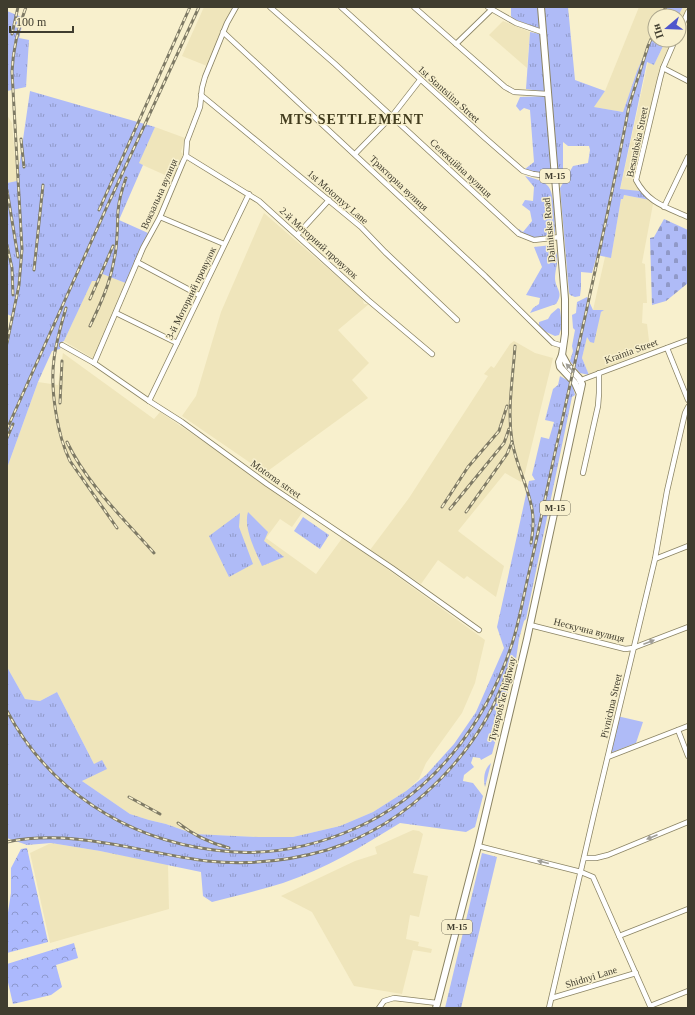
<svg xmlns="http://www.w3.org/2000/svg" width="695" height="1015" font-family="Georgia,serif">
  <defs>
    <pattern id="grass-tufts" width="24" height="20" patternUnits="userSpaceOnUse"><rect width="24" height="20" fill="#afbbf7"/><path d="M3 7l-1-3M5 7V3M7 7l1-3M15 17l-1-3M17 17v-4M19 17l1-3" fill="none" stroke="#9099c8"/></pattern>
    <pattern id="forest-crowns" width="20" height="18" patternUnits="userSpaceOnUse"><rect width="20" height="18" fill="#acb9fd"/><path d="M2 6a3 3 0 1 1 6 0M12 15a3 3 0 1 1 6 0" fill="none" stroke="#8d98cd"/></pattern>
    <pattern id="cemetery-stones" width="16" height="16" patternUnits="userSpaceOnUse"><rect width="16" height="16" fill="#afbbf7"/><path d="M2 7V4a2 2 0 0 1 4 0v3zM10 15v-3a2 2 0 0 1 4 0v3z" fill="#9099c8"/></pattern>
  </defs>
  <rect width="100%" height="100%" fill="#f8f0cd"/>
  <g fill="#efe5bb">
    <polygon points="204,7 232,7 207,66 182,56"/>
    <polygon points="639,7 667,7 663,16 655,16 655,33 637,71 623,112 593,107 605,91"/>
    <polygon points="683,7 688,7 688,8 679,28 678,16"/>
    <polygon points="503,21 530,32 527,68 489,35"/>
    <polygon points="666,40 674,40 660,70 635,180 640,191 620,190 648,62 654,65"/>
    <polygon points="7,115 12,123 17,181 7,183"/>
    <polygon points="155,127 185,138 181,152 184,155 174,179 138,163"/>
    <polygon points="624,195 650,200 653,204 642,263 645,264 647,303 643,303 642,323 647,324 650,349 589,375 582,358 587,337 590,342 594,342 597,325 601,312 603,310 593,310 605,257 611,257 621,199 623,199"/>
    <polygon points="264,213 362,298 364,304 369,304 338,330 369,363 352,380 368,398 265,473 182,416 196,396 221,312"/>
    <polygon points="100,273 128,284 94,359 64,341 92,280"/>
    <polygon points="514,341 535,353 553,358 525,473 521,482 505,473 458,531 504,566 496,597 467,576 464,579 438,560 421,584 370,550 409,498 488,376 484,374 491,366 494,368 510,344"/>
    <polygon points="63,353 154,419 160,412 304,510 292,527 280,519 266,538 316,574 343,537 485,640 475,683 462,713 426,763 419,779 406,791 373,812 340,826 293,837 258,837 194,834 166,824 149,820 130,814 82,781 106,768 94,764 57,692 40,701 25,699 7,667 7,468 38,382 58,385"/>
    <polygon points="413,830 419,831 423,834 413,873 428,876 419,917 410,915 406,939 419,942 418,946 432,949 431,953 413,950 402,994 354,986 312,912 281,896 355,861 377,854 375,847"/>
    <polygon points="51,843 100,851 168,864 169,909 50,943 30,853"/>
  </g>
  <g fill="url(#grass-tufts)">
    <polygon points="511,7 539,7 540,29 513,19 511,16"/>
    <polygon points="544,7 568,7 575,80 605,91 594,107 623,112 637,71 655,31 655,40 666,40 654,65 647,62 620,189 640,191 650,200 624,195 623,199 621,199 611,258 597,255 592,273 581,272 581,288 580,296 575,297 570,295 569,292 560,188 573,166 588,163 590,150 589,146 568,146 563,142 563,170 560,173 557,172"/>
    <polygon points="666,7 683,7 678,16 662,16"/>
    <polygon points="7,11 24,18 19,38 29,40 26,87 7,91"/>
    <polygon points="530,32 540,34 546,92 526,89"/>
    <polygon points="30,91 155,127 139,163 143,165 119,220 148,233 128,284 100,273 97,281 92,281 64,341 62,342 60,349 52,351 38,382 7,468 7,338 11,316 7,314 7,183 17,181"/>
    <polygon points="546,96 553,174 533,173 525,169 534,162 530,110 524,108 520,111 516,106 520,97"/>
    <path d="M525 176C532 178 543 180 548 186 555 194 555 224 555 236 539 239 532 242 518 230L519 229 523 232 532 221 530 211 522 205 525 200 533 201 534 187Z"/>
    <path d="M552 245C562 258 555 265 555 279 556 290 564 292 556 304L530 313 533 308 539 304 540 298 526 295 542 267 534 247Z"/>
    <polygon points="587,297 593,310 604,310 601,312 594,343 590,342 587,337 582,358 589,375 580,373 570,361 573,351 572,346 575,330 573,328 572,315 576,313 577,302"/>
    <polygon points="558,308 560,309 562,326 559,335 555,336 544,331 539,325 539,322 548,319 551,314"/>
    <path d="M560 376 572 383 575 395 572 397 526 619 524 621 519 639 515 666 492 754 481 760 480 758 473 757 471 763 474 767 464 775 463 781 473 783 483 796 475 827 466 832 400 823C363 846 325 869 283 883 260 890 235 896 212 902L203 896 201 872 100 851 51 843 27 845 7 838V667L25 699 40 701 57 692 94 764 102 760 107 769 82 781 130 814 149 820 166 824 194 834 258 837H293L340 826 373 812 406 791 426 775 454 744 476 712 504 648 497 627 529 481 535 480 532 475 541 437 549 439 554 422 545 420 553 389 558 385Z"/>
    <path d="M248 512 268 532 264 541 284 557 262 566C256 552 243 528 248 512Z"/>
    <polygon points="240,513 239,527 253,564 229,577 209,536"/>
    <polygon points="303,517 329,535 320,549 294,531"/>
    <path d="M491 763 485 787C483 779 484 769 491 763Z"/>
    <polygon points="482,853 497,857 461,1008 445,1008"/>
  </g>
  <g fill="url(#forest-crowns)">
    <polygon points="27,848 48,942 7,953 7,919 11,893 11,868 21,849"/>
    <polygon points="74,943 78,958 56,965 62,987 51,995 13,1004 7,978 7,964"/>
  </g>
  <polygon fill="url(#cemetery-stones)" points="664,219 688,230 688,283 666,301 652,305 650,238 654,237"/>
  <polygon fill="#afbbf7" points="617,716 643,722 636,743 608,754"/>
  <g fill="none" stroke-linecap="round" stroke-linejoin="round">
    <g stroke="#8b8464" stroke-width="6">
      <g id="minor">
        <polyline points="270,7 335,64 519,234 534,240 560,237"/>
        <polyline points="341,7 484,137 523,171 533,174 555,177"/>
        <polyline points="414,7 505,87 514,92 548,94"/>
        <polyline points="488,7 516,23 542,32"/>
        <polyline points="223,32 485,276 553,343 563,346"/>
        <polyline points="679,32 688,12"/>
        <path d="M675 40 663 68 660 79 636 180C648 203 666 207 688 217"/>
        <polyline points="456,44 491,10"/>
        <polyline points="663,68 688,81"/>
        <polyline points="201,95 361,227 385,252 457,320"/>
        <polyline points="355,154 392,116 420,80"/>
        <polyline points="186,156 259,201 368,300 432,354"/>
        <polyline points="664,207 688,157"/>
        <polyline points="160,217 224,244"/>
        <polyline points="297,235 329,200"/>
        <polyline points="137,262 199,295"/>
        <polyline points="116,313 177,343"/>
        <polyline points="62,345 94,363 149,401 182,422 267,484 392,568 479,630"/>
        <polyline points="667,348 688,400"/>
        <polyline points="94,363 135,267 143,248 160,217 183,162 186,156 187,141 200,107 202,88 205,77 227,23 236,7"/>
        <polyline points="581,380 688,340"/>
        <polyline points="149,401 249,194"/>
        <polyline points="583,473 598,406 599,393 599,373"/>
        <polyline points="655,559 688,546"/>
        <polyline points="530,625 625,649 633,648 688,627"/>
        <polyline points="678,730 688,756"/>
        <polyline points="608,757 688,726"/>
        <polyline points="478,846 581,872 593,877 651,1008"/>
        <polyline points="584,858 596,858 608,855 688,822"/>
        <polyline points="619,936 688,909"/>
        <polyline points="552,998 636,973"/>
        <polyline points="650,1006 688,991"/>
        <polyline points="379,1008 384,1001 394,998 437,1003"/>
        <polyline points="549,1008 594,814 655,559 667,491 685,413 688,407"/>
      </g>
    </g>
    <g stroke="#8b8464" stroke-width="8">
      <g id="major">
        <polyline points="541,7 565,299 565,334 562,355 559,362 560,367 575,383 579,392"/>
        <polyline points="436,1008 478,846 527,639 582,384 579,378 568,366 562,355"/>
      </g>
    </g>
    <use href="#minor" stroke="#fff" stroke-width="4.5"/>
    <use href="#major" stroke="#fff" stroke-width="6"/>
    <g stroke="#7e7a65" stroke-width="3">
      <g id="rail">
        <polyline points="661,16 666,7"/>
        <polyline points="12,34 18,7"/>
        <polyline points="21,139 24,167"/>
        <polyline points="7,190 18,257"/>
        <polyline points="99,210 190,7"/>
        <polyline points="7,245 12,268 13,295"/>
        <polyline points="34,270 43,185"/>
        <polyline points="90,299 113,246"/>
        <path d="M66 308C61 325 56 342 54 359 50 388 57 435 70 461L117 528"/>
        <path d="M90 326C100 305 110 284 114 260 118 244 117 227 118 211 119 200 122 189 126 178"/>
        <path d="M7 343 19 285 22 249 12 72C13 49 18 28 26 7"/>
        <path d="M515 346C513 377 507 410 512 441 516 465 528 486 532 509 534 520 533 532 531 543"/>
        <polyline points="60,403 62,361"/>
        <polyline points="7,429 105,211 199,7"/>
        <polyline points="7,438 13,424"/>
        <path d="M67 442C87 484 123 518 154 553"/>
        <polyline points="442,507 468,467 499,431 507,406"/>
        <polyline points="450,509 504,443 509,429"/>
        <polyline points="466,512 507,454 512,442"/>
        <path d="M7 711C49 790 126 839 214 850 263 857 311 848 356 828 433 794 486 723 512 644 520 619 524 593 530 568 541 521 550 473 561 426 584 320 609 213 629 106L648 46 655 30"/>
        <polyline points="129,797 160,814"/>
        <path d="M178 823C193 835 210 843 229 848"/>
        <path d="M7 842C73 828 142 853 207 861 246 865 289 861 327 850 410 824 482 751 508 669"/>
      </g>
    </g>
    <use href="#rail" stroke="#f8f0cd" stroke-width="1.5" stroke-dasharray="4.5" stroke-linecap="butt"/>
  </g>
  <defs><path id="oneway-solid" d="M-6-.8H1V-3.2L6.5 0L1 3.2V.8H-6Z"/></defs>
  <g fill="#a09e97">
    <use href="#oneway-solid" transform="translate(570 368) rotate(-133)"/>
    <use href="#oneway-solid" transform="translate(649 642) rotate(-21)"/>
    <use href="#oneway-solid" transform="translate(652 837) rotate(157)"/>
    <use href="#oneway-solid" transform="translate(543 862) rotate(-166)"/>
  </g>
  <g text-anchor="middle" dominant-baseline="central" stroke-width="3" stroke-linejoin="round" paint-order="stroke">
    <g fill="#f8f0cd" stroke="#77735e" stroke-width="1">
      <rect x="540" y="169" width="30" height="14" rx="3"/>
      <rect x="540" y="501" width="30" height="14" rx="3"/>
      <rect x="442" y="920" width="30" height="14" rx="3"/>
    </g>
    <g font-size="9" font-weight="bold" fill="#403d2f">
      <text x="555" y="176">М-15</text>
      <text x="555" y="508">М-15</text>
      <text x="457" y="927">М-15</text>
    </g>
    <g font-size="10" fill="#403d2f" stroke="#f8f0cd">
      <text transform="translate(449 94) rotate(42)">1st Stantsiina Street</text>
      <text transform="translate(637 142) rotate(-78)">Besarabska Street</text>
      <text transform="translate(461 168) rotate(43)">Селекційна вулиця</text>
      <text transform="translate(399 183) rotate(43)">Тракторна вулиця</text>
      <text transform="translate(159 194) rotate(-66)">Вокзальна вулиця</text>
      <text transform="translate(338 197) rotate(41)">1st Motornyy Lane</text>
      <text transform="translate(549 230) rotate(-95)">Dalinitske Road</text>
      <text transform="translate(319 243) rotate(42)">2-й Моторний провулок</text>
      <text transform="translate(191 293) rotate(-64)">3-й Моторний провулок</text>
      <text transform="translate(631 351) rotate(-20)">Krainia Street</text>
      <text transform="translate(276 479) rotate(35)">Motorna street</text>
      <text transform="translate(589 630) rotate(14)">Нескучна вулиця</text>
      <text transform="translate(502 699) rotate(-76)">Tyraspols'ke highway</text>
      <text transform="translate(611 706) rotate(-77)">Pivnichna Street</text>
      <text transform="translate(591 977) rotate(-17)">Shidnyi Lane</text>
    </g>
    <g font-size="14" font-weight="bold" letter-spacing="1" fill="#423c1e" stroke="#f8f0cd">
      <text x="352" y="119">MTS SETTLEMENT</text>
    </g>
  </g>
  <rect width="695" height="1015" fill="none" stroke="#403d2f" stroke-width="16"/>
  <g transform="translate(667 28) rotate(251)"><circle r="19" fill="#f8f0cd" stroke="#aea88e"/>
  <path d="M0-3L7 15L0 10L-7 15Z" fill="#4f56cc"/>
  <text y="-6" font-size="11" font-weight="bold" text-anchor="middle" fill="#403d2f">Пн</text>
  </g>
  <path d="M10 26v6h63v-6" fill="none" stroke="#403d2f" stroke-width="2"/>
  <text x="16" y="26" font-size="12" fill="#403d2f" stroke="#f8f0cd" stroke-width="3" paint-order="stroke">100 m</text>
</svg>
